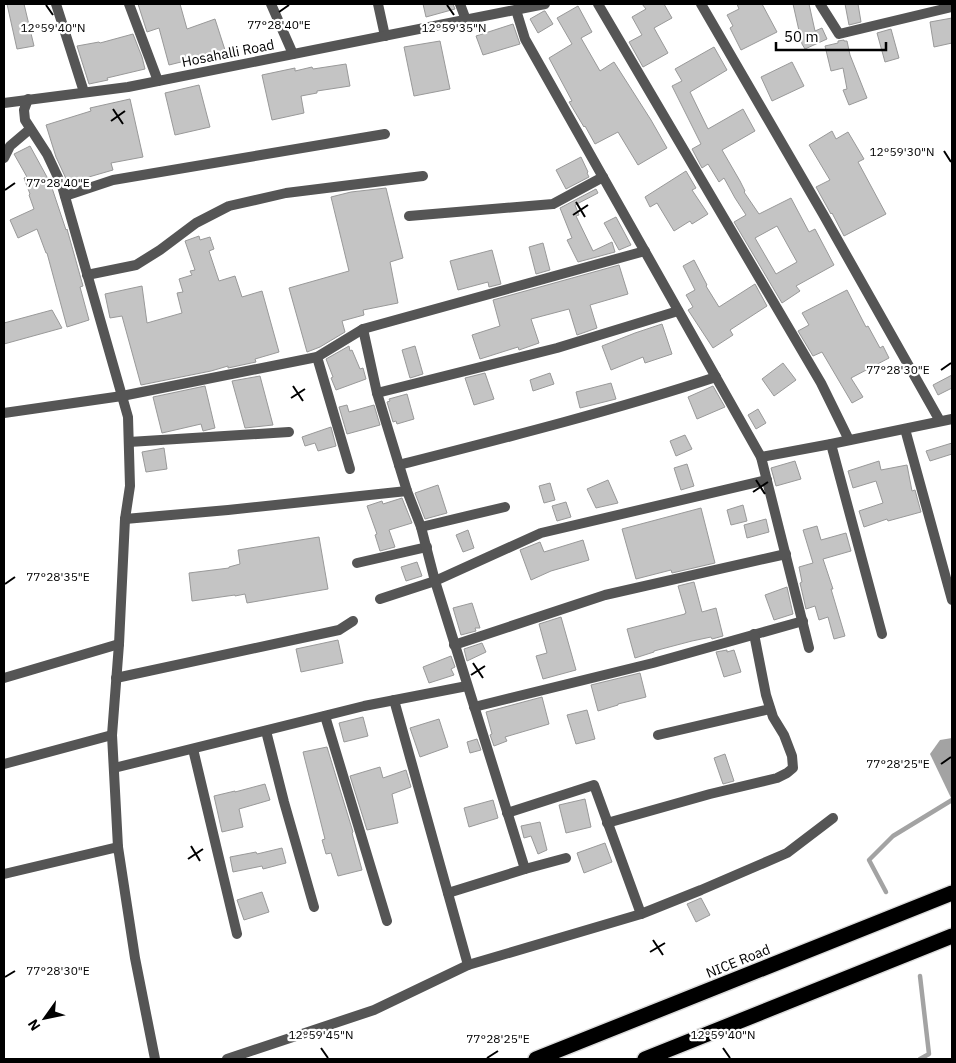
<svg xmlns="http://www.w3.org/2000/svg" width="956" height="1063" font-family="'IBM Plex Sans',sans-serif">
  <rect width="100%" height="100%" fill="#fff"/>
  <polygon fill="#a3a3a3" points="952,738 952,800 930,754 940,740"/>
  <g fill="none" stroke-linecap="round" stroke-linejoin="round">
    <g stroke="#a3a3a3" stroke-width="4.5">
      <polyline points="886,892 869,860 893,836 952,800"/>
      <polyline points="920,1059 929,1054 920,976"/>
    </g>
  </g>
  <g fill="#c4c4c4" stroke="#999" fill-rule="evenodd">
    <polygon points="7,4 24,4 34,46 17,49"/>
    <polygon points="138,4 180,4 187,29 215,19 225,50 201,58 201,57 169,65 159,28 147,32"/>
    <polygon points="423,4 453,4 455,9 426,17"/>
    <polygon points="642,4 664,4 672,18 654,28 668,53 643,67 629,42 642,35 632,17 646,9"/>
    <polygon points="737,4 762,4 777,32 741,50 730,28 733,26 727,15 739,9"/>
    <polygon points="793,4 809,4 815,31 822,28 827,39 805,49 802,44"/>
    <polygon points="845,4 858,4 861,22 849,25"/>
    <polygon points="578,6 592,32 581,38 600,71 614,62 651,120 667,148 638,165 618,132 595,144 585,126 584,127 569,102 572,101 549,58 572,44 557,18"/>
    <polygon points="544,11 545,11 553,24 538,33 530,19"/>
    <polygon points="952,18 952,43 934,47 930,22"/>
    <polygon points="513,24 520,44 483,55 476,36"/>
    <polygon points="891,29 899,58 885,62 877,33"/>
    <polygon points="133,34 142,57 145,69 107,78 108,80 89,84 77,46 99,42 100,43"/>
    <polygon points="844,40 844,41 847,41 850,55 867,98 849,105 843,90 847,89 843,68 831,71 825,46 838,43 838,41"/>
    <polygon points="440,41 450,89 414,96 404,47"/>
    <path d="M714 47 727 70 690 92 708 129 743 109 755 131 722 150 740 181 745 191 744 192 759 214 791 198 809 232 815 229 834 265 796 286 800 291 782 303 734 222 746 215 735 198 724 178 719 182 708 164 702 168 692 149 701 144 672 86 682 81 675 69ZM777 226 797 262 776 274 755 238Z"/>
    <polygon points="792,62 804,86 772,101 761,77"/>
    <polygon points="346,64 350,86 317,91 317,93 301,96 304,113 272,120 262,75 295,68 295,71 312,67 313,69"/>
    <polygon points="199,85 210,127 175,135 165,93"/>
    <polygon points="130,99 143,157 111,163 113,170 68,183 56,157 46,125 91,111 90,108"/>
    <polygon points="832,131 836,139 848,132 864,159 858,162 886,214 844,236 832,213 831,214 816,187 830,180 809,145"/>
    <polygon points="30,146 53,188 52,188 66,230 67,229 83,286 80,287 89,320 67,327 47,253 46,253 37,229 18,238 10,220 34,209 29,195 30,194 24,178 27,177 14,154"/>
    <polygon points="581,157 588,172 587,173 589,177 566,189 556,170"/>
    <polygon points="686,171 696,188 692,190 708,214 692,224 690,221 674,231 657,203 650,207 645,197"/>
    <polygon points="386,188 403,258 390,262 398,303 363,310 364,315 342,321 345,332 320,347 307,352 289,288 349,271 331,197 351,192"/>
    <polygon points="596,189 598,193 575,205 579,215 576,216 593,251 612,242 615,252 578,262 567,240 572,238 560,208"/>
    <polygon points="616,217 631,245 619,250 604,223"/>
    <polygon points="199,236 200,240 210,237 214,249 209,251 219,281 235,276 242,297 262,291 279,352 255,359 256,362 228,368 228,366 211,371 141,385 122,316 110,318 105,294 142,286 147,323 182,313 177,293 183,292 179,279 192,275 190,271 195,270 185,241"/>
    <polygon points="543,243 550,270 536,274 529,247"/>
    <polygon points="492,250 501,284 489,287 488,282 458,290 450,261"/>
    <polygon points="694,260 707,285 706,286 719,307 755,284 767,306 730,330 733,335 713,348 688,310 693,307 686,295 695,290 683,266"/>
    <polygon points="619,265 628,294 590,305 597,328 577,335 569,309 531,319 539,343 519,350 518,347 480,359 472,335 500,326 493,300"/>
    <polygon points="847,290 866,327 868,326 880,348 883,346 889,358 851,378 863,397 852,403 822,352 813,356 798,331 809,325 802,313"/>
    <polygon points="52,310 62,328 4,344 4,323"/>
    <polygon points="662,324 672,354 645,363 643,357 611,370 602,346 635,333"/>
    <polygon points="349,346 350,351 352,350 360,369 363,368 366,379 336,390 331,378 333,377 326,359"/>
    <polygon points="415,346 423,374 410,378 402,350"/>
    <polygon points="783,363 796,380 774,396 762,379"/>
    <polygon points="485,373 494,399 474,405 465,378"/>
    <polygon points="550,373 554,384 533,391 530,380"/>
    <polygon points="952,375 952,388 938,395 933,385"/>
    <polygon points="260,376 273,425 245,428 232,381"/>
    <polygon points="611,383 616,399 580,408 576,392"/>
    <polygon points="205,386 215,428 203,431 201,424 162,433 153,397"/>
    <polygon points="713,386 725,407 697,419 688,397"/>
    <polygon points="407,394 414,419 397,424 396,421 393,422 387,402 390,401 389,399"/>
    <polygon points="347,405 349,412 374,405 380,425 347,434 339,407"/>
    <polygon points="758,409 766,423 756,429 748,415"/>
    <polygon points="331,427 336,446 318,451 315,443 305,446 302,437"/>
    <polygon points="685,435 692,449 676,456 670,441"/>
    <polygon points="952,443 952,454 930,461 926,451"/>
    <polygon points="164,448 167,469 146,472 142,452"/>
    <polygon points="795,461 801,479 776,486 771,468"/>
    <polygon points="879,461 881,470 907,465 912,491 915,490 921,512 888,521 887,519 864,527 859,511 883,503 876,481 853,488 848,471"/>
    <polygon points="687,464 694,486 681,490 674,468"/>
    <polygon points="608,480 618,503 596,508 587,489"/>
    <polygon points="550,483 555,500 544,503 539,486"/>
    <polygon points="438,485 447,513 425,519 415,493"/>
    <polygon points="402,498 412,523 389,530 395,547 380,551 375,535 377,534 367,506 382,501 383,504"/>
    <polygon points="566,502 571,517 557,521 552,506"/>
    <polygon points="743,505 747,521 731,525 727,510"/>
    <polygon points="701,508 715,563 672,573 671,570 636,579 622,529"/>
    <polygon points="766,519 769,532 747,538 744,525"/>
    <polygon points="817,526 821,540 846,533 851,551 823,559 833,589 831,589 845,636 834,639 828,617 819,620 815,606 806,609 800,583 802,582 799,567 813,563 803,530"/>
    <polygon points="468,530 474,548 463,552 456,535"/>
    <polygon points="319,537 328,589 247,603 245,594 235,596 235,595 192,601 189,573 229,568 229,567 240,564 238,550"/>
    <polygon points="583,540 589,560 551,571 531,580 520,550 540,542 544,552"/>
    <polygon points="417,562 422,576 406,581 401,567"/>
    <polygon points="694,582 702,612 716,608 723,636 712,639 711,637 692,641 654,651 654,652 635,658 627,629 685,614 685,613 686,613 678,586"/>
    <polygon points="787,587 793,614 774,620 765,595"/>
    <polygon points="472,603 480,628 475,628 476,631 461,635 453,608"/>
    <polygon points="561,617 576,670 543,679 536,656 547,653 539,624"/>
    <polygon points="338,640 343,663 301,672 296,649"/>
    <polygon points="482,643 486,652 467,661 464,649"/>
    <polygon points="727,650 727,652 734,650 741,672 724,677 716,652"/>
    <polygon points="451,656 455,667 451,669 454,675 429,683 423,667"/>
    <polygon points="640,673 646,697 618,704 618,705 598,711 591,685"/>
    <polygon points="542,697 549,724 505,737 507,741 494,746 490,735 492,734 486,712"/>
    <polygon points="587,710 595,739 576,744 567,715"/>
    <polygon points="363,717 368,736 344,742 339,723"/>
    <polygon points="439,719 448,747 420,757 410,728"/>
    <polygon points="477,739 481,750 470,753 467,742"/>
    <polygon points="327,747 353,832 352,833 362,870 338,876 331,853 326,854 322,840 325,839 303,752"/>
    <polygon points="725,754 734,781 723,784 714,758"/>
    <polygon points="380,767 383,778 406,770 411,787 392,794 398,823 367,830 350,776"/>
    <polygon points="265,784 270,800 239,809 243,827 222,832 214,796 235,791 235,792"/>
    <polygon points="585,799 591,827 566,833 559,805"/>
    <polygon points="493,800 498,818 469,827 464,808"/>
    <polygon points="540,822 547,850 538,854 531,836 524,838 521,826"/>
    <polygon points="605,843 612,862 584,873 577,853"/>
    <polygon points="282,848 286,863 263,869 262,866 233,872 230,857 256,852 257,854"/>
    <polygon points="262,892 269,912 244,920 237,900"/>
    <polygon points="701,898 710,915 696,922 687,904"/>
  </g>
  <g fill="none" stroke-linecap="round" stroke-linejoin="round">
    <g stroke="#dbdbdb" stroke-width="18">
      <g id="motorway">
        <polyline points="536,1059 952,893"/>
        <polyline points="645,1059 952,936"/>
      </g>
    </g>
    <g stroke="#555" stroke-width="10">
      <polyline points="129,4 158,81"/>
      <polyline points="271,4 293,54"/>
      <polyline points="378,4 385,36"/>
      <polyline points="460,4 466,20"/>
      <polyline points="598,4 821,383 849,440"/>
      <polyline points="701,4 823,214 940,421"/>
      <polyline points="820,4 839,34 952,7"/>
      <polyline points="516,10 525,39 761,457 809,648"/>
      <polyline points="28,99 24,110 25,120 47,154 62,186 128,417 130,486 125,519 119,644 112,735 118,847"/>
      <polyline points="4,158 10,146 30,129"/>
      <polyline points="65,196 113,180 385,134"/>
      <polyline points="409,216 553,204 603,177"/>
      <polyline points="87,275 136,265 160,250 196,223 229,206 286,193 423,176"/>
      <polyline points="317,357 350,469"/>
      <polyline points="377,393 557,348 678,311"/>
      <polyline points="4,413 122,396 317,357 363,329"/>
      <polyline points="905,429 952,600"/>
      <polyline points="129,442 289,432"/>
      <polyline points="831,444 882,634"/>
      <polyline points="761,457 831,444 952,419"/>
      <path d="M399 465C505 438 612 411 716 377"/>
      <polyline points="125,519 228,510 407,491"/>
      <polyline points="421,527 505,507"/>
      <polyline points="357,563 427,547"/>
      <polyline points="380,599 435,581 541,533 767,480"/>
      <polyline points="454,645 605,595 786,554"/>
      <polyline points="4,678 119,644"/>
      <polyline points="116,678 339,630 353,621"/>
      <polyline points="394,700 468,965"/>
      <polyline points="474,707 653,663 803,621"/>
      <polyline points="325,716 387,921"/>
      <polyline points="266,731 284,802 314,907"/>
      <polyline points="658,735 770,709"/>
      <polyline points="193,749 237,934"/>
      <polyline points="4,764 112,735"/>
      <polyline points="114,768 364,706 467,686"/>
      <polyline points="507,813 594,785 641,914"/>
      <polyline points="607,823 710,794 777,778 787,773 793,768 792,756 784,735 773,717 766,695 754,634"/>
      <polyline points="525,869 435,581 421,527 407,491 377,393 363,329 645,251"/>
      <polyline points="4,874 118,847 135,958 155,1059"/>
      <polyline points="448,893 525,869 566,858"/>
      <polyline points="227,1059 374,1010 468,965 641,914 701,890 787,853 833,818"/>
    </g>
    <g stroke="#555" stroke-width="10">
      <polyline points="56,4 84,92"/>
      <polyline points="4,103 128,87 545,4"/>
    </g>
    <use href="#motorway" stroke="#000" stroke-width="15"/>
  </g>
  <path fill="none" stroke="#000" stroke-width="2" d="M46 5 53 15M447 5 454 15M279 12 289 5M113 109 123 124M111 121 125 111M944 151 951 162M5 190 15 183M576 202 585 217M573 215 588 205M941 370 951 363M293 386 303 401M291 398 305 389M756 480 765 494M753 492 768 482M5 584 15 577M473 663 483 678M471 675 485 666M941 764 951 757M191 846 200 861M188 859 203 849M653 940 663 955M650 952 665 943M5 977 15 971M321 1048 328 1058M723 1048 730 1058M487 1058 498 1051"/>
  <g text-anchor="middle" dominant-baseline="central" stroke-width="4.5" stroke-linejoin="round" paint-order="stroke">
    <g font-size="14" fill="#000" stroke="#fff">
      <text transform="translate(228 53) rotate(-11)">Hosahalli Road</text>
      <text transform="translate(738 961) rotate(-22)">NICE Road</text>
    </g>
  </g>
  <g font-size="12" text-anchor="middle" fill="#000" stroke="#fff" stroke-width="4.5" stroke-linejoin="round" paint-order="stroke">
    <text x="279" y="29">77°28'40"E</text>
    <text x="53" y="32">12°59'40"N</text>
    <text x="454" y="32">12°59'35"N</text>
    <text x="902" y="156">12°59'30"N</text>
    <text x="58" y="187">77°28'40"E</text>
    <text x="898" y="374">77°28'30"E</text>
    <text x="58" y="581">77°28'35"E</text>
    <text x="898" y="768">77°28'25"E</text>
    <text x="58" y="975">77°28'30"E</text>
    <text x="321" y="1039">12°59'45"N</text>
    <text x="723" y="1039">12°59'40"N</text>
    <text x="498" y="1043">77°28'25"E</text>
  </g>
  <rect width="956" height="1063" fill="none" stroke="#000000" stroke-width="10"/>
  <g transform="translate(45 1018) rotate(237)" stroke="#ffffff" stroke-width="4" paint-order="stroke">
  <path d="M0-4L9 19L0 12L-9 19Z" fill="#000000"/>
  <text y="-8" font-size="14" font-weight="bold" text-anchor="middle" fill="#000000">N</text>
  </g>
  <path d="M776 42v8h110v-8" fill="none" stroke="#000000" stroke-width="2.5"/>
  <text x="784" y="42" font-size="15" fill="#000000" stroke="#ffffff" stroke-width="4" paint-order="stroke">50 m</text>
</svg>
